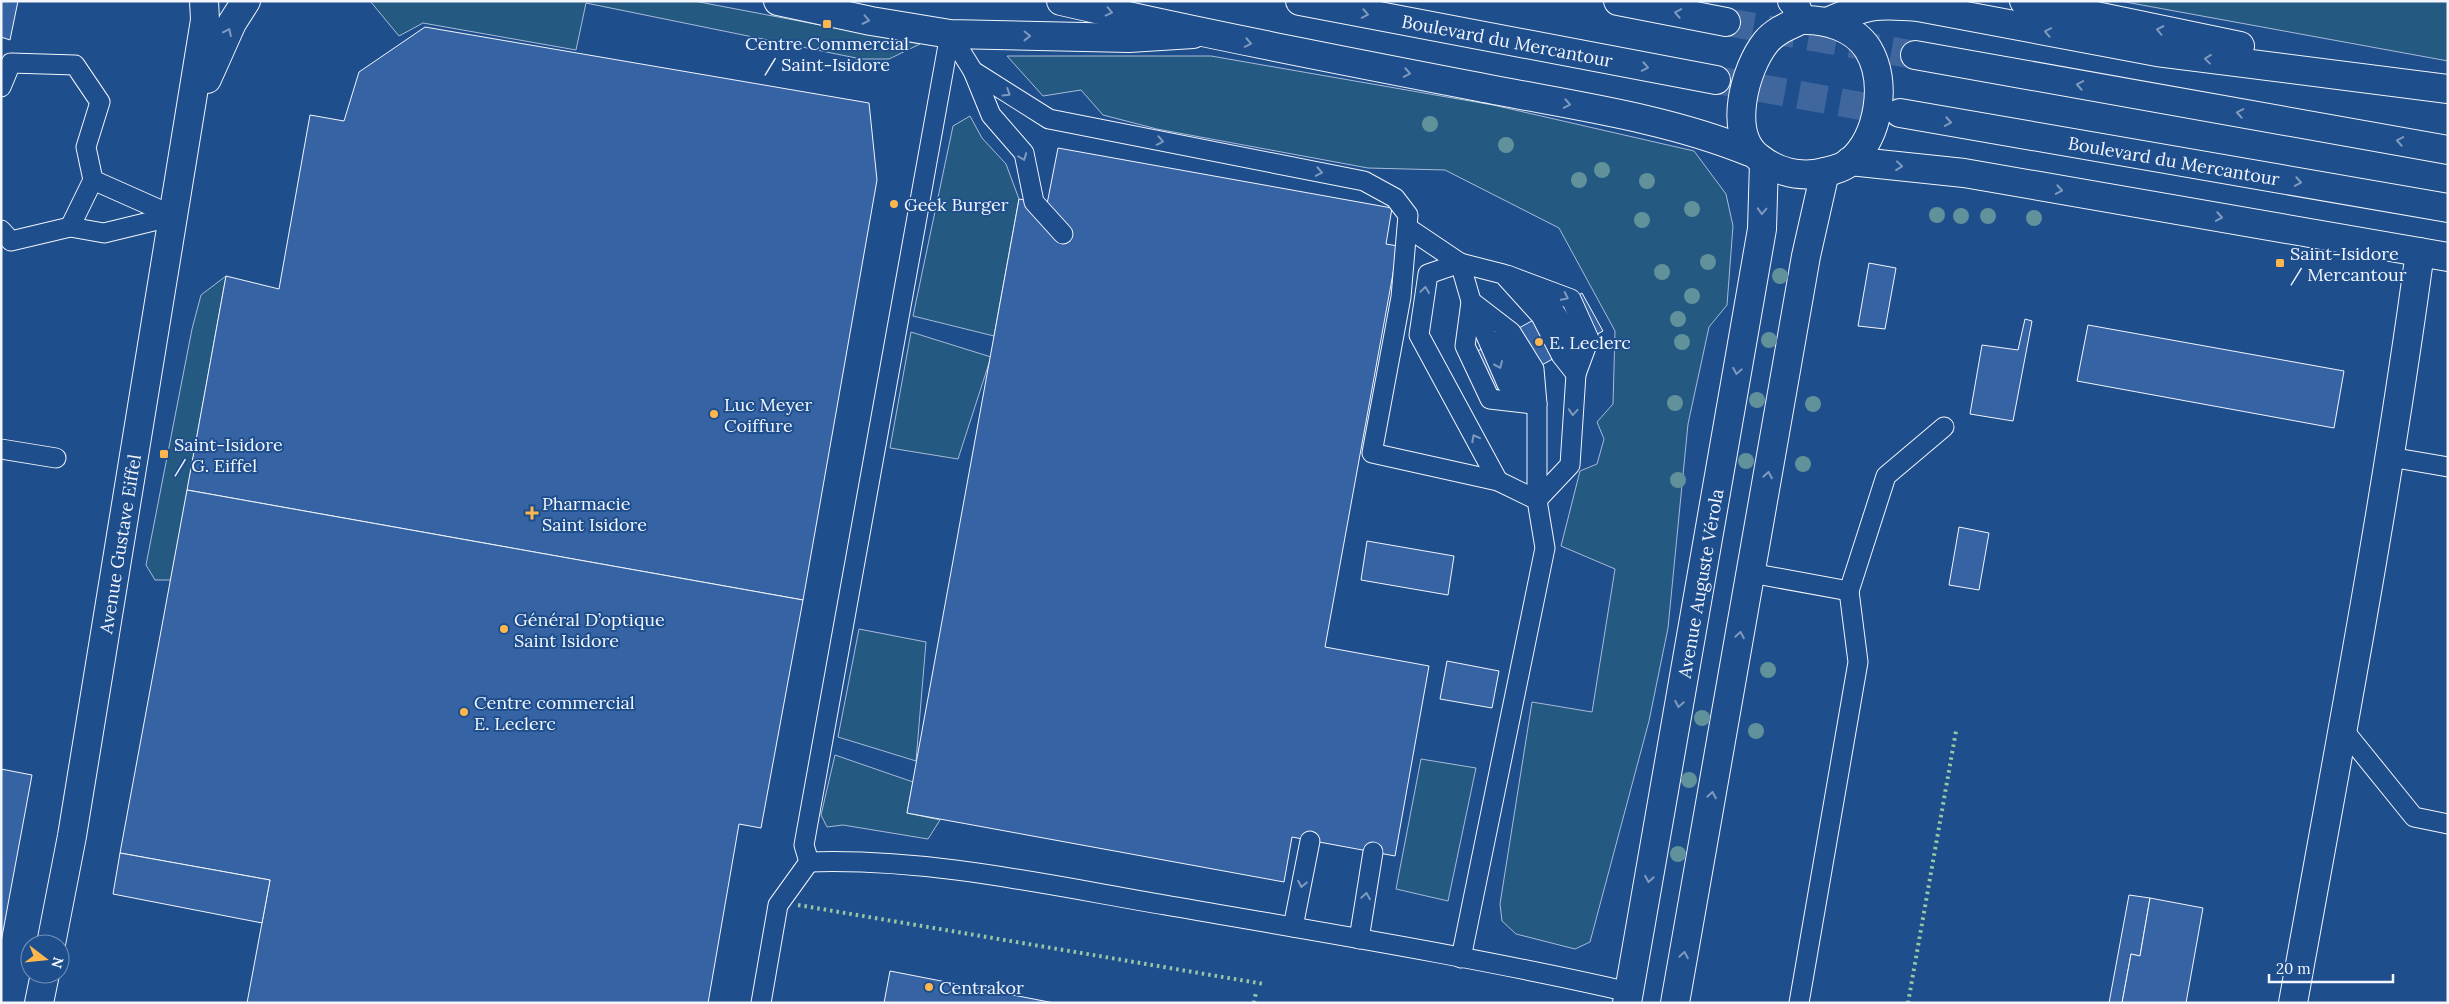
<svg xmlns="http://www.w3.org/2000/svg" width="2449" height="1004" font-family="Lora,serif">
  <rect width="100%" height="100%" fill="#1f4e8c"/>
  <g fill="#245a82" stroke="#a8bbd7">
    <polygon points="370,1 694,1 920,44 889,59 861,59 586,3 576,50 423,23 399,36"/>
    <polygon points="2120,1 2448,1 2448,61"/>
    <polygon points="1007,56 1211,56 1493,105 1694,151 1726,194 1733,226 1727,305 1709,327 1688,424 1668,628 1649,721 1590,942 1575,949 1516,934 1502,921 1500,904 1532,702 1592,712 1615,569 1561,546 1580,471 1597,464 1604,439 1597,422 1613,404 1615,331 1559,228 1445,170 1368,168 1157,129 1103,115 1081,90 1043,96"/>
    <polygon points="970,116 982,138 1006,164 1019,199 994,336 913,316 953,126"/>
    <polygon points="226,276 171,580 155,580 146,565 192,329 201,295"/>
    <polygon points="911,332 991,357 958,459 890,448"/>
    <polygon points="859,629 926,642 916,761 838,737"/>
    <polygon points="835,755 913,782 907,813 940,820 928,839 843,825 827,827 821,815"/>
    <polygon points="1421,759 1476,768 1448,901 1396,889"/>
  </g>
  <g fill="#3563a3" stroke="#f2f6ff">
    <polygon points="1,1 18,1 10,40 1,37"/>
    <polygon points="425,27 869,103 877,180 803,600 187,490 226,276 279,289 310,115 344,121 359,72"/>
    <polygon points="1058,148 1392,208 1386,244 1398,246 1325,647 1429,666 1395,856 1292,837 1284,882 907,813 1019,199 1047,204"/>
    <polygon points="1869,263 1896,268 1885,329 1858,326"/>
    <polygon points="1582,293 1603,331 1495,391 1474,353"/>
    <polygon points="2025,319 2032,321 2013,421 1970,414 1982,345 2018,350"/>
    <polygon points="2088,325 2344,371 2334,428 2077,381"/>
    <polygon points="187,490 803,600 761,828 739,824 708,1003 247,1003 270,880 120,853"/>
    <polygon points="1959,527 1989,533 1979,590 1949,585"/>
    <polygon points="1367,541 1454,556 1448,595 1361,580"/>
    <polygon points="1447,661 1499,671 1492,708 1440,699"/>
    <polygon points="1,769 32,775 1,942"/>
    <polygon points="120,853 270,880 262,923 113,894"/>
    <polygon points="2129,895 2150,898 2140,956 2131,954 2122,1003 2109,1003"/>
    <polygon points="2150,898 2203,908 2186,1003 2122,1003 2131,954 2140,956"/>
    <polygon points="890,971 1054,1003 884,1003"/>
  </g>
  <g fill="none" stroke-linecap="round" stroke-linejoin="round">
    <g stroke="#3f679d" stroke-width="28" stroke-dasharray="28 14" stroke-linecap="butt">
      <polyline points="1726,22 1915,55"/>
      <polyline points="1716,80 1900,113"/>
    </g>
    <g stroke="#f2f6ff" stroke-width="21">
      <g id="lane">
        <polyline points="950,34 973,71 1049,119 1364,181 1395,198 1408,215 1401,297 1372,453 1498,481 1537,500 1545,548 1461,958"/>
        <polyline points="973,71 991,115 1024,153 1034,202 1063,234"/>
        <polyline points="1,87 11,63 75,65 100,102 86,147 93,180 174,216"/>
        <polyline points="70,227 93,180"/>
        <polyline points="1408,228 1460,263 1471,301 1507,384 1537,404 1537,500"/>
        <polyline points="1,230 11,241 70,227 104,233 174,216"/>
        <polyline points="1507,275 1571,299 1589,339 1576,374"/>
        <polyline points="1529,292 1553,309 1577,346 1576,364"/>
        <polyline points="1471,302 1465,346 1490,399 1532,404"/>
        <polyline points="1472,302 1511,332 1534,369 1537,404"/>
        <polyline points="1501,339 1532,396"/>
        <polyline points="1,449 56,458"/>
        <polyline points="2390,457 2448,467"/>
        <polyline points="1498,481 1419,335 1428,274 1460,263 1503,274 1541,316 1561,355 1576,374 1570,465 1537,500"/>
        <polyline points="1751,573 1849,591 1858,662 1799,1003"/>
        <polyline points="1849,591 1886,476 1944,427"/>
        <polyline points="2342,728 2414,817 2448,824"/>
        <polyline points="809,862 804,845 950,34"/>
        <path d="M809 862C929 858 1048 885 1165 905 1320 932 1476 957 1629 992"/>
        <polyline points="1293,927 1310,841"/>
        <polyline points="1359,939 1373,852"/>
        <polyline points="761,1003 778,905 809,862"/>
      </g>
    </g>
    <g stroke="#f2f6ff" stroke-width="30">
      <path id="street" d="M2293 1003C2338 753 2386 504 2420 252"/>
    </g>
    <g stroke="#f2f6ff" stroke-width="30">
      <g id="secondary">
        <polyline points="778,1 871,21 950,34 1129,38 1193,34"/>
        <path d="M1801 20C1825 19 1854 27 1868 49 1888 82 1879 137 1850 162 1840 170 1826 172 1814 174 1794 176 1774 170 1758 157 1727 133 1745 68 1766 42 1775 31 1788 26 1801 20Z"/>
        <polyline points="207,79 232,23 246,1"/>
        <path id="s1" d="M51 944 72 836 205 20 204 1"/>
        <polyline points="39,1003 45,974"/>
        <path id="s2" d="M1627 1003 1762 229 1764 162"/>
        <polyline points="1675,1003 1806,256 1825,172"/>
      </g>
    </g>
    <g stroke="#f2f6ff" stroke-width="30">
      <g id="primary">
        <path d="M1061 1C1200 33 1339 60 1479 87 1569 105 1664 117 1750 152"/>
        <path id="s3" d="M1300 1 1716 80"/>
        <polyline points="1618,1 1726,22"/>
        <polyline points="1792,1 1795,4 1801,20"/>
        <polyline points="2024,1 2240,46"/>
        <path d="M1827 22C1866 5 1875 3 1918 7L2157 52 2448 89"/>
        <polyline points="1915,55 2448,150"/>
        <path id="s4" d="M1900 113 2448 208"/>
        <polyline points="1850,161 1964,173 2448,257"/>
      </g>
    </g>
    <use href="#lane" stroke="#1f4e8c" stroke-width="19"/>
    <use href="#street" stroke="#1f4e8c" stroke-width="28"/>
    <use href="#secondary" stroke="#1f4e8c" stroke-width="28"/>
    <use href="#primary" stroke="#1f4e8c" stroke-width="28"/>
    <g stroke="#97c8a6" stroke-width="4" stroke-dasharray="2.5 4" stroke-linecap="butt">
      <polyline points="798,905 1264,984"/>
      <polyline points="1254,1003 1256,992"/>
      <polyline points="1908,1003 1956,731"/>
    </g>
  </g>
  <g fill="#61919a">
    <circle cx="1430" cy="124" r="8"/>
    <circle cx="1506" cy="145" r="8"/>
    <circle cx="1602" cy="170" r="8"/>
    <circle cx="1579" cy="180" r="8"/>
    <circle cx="1647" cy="181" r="8"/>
    <circle cx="1692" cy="209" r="8"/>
    <circle cx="1937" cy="215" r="8"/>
    <circle cx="1961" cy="216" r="8"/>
    <circle cx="1988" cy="216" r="8"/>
    <circle cx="2034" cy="218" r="8"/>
    <circle cx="1642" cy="220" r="8"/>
    <circle cx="1708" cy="262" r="8"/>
    <circle cx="1662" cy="272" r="8"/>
    <circle cx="1780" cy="276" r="8"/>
    <circle cx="1692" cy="296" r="8"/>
    <circle cx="1678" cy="319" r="8"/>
    <circle cx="1769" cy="340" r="8"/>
    <circle cx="1682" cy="342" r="8"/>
    <circle cx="1757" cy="400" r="8"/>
    <circle cx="1675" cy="403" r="8"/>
    <circle cx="1813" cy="404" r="8"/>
    <circle cx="1746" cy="461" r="8"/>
    <circle cx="1803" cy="464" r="8"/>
    <circle cx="1678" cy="480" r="8"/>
    <circle cx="1768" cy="670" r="8"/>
    <circle cx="1702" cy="718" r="8"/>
    <circle cx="1756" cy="731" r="8"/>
    <circle cx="1689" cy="780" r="8"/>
    <circle cx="1678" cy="854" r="8"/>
  </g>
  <defs><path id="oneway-chevron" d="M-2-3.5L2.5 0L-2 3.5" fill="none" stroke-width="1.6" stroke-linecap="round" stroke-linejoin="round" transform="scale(1.25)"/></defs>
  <g stroke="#7e9ac0">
    <use href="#oneway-chevron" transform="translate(1109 12) rotate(13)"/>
    <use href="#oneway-chevron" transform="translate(1678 13) rotate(-169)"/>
    <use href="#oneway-chevron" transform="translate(1365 14) rotate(11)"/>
    <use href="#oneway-chevron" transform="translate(866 20) rotate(12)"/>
    <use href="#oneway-chevron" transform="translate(2160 30) rotate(-168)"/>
    <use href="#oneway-chevron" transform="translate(228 32) rotate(-65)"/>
    <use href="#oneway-chevron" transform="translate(2048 32) rotate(-169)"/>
    <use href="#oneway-chevron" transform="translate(1027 36) rotate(1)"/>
    <use href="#oneway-chevron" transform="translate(1248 43) rotate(11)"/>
    <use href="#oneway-chevron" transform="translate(2208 59) rotate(-173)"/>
    <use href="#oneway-chevron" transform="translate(1645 67) rotate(11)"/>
    <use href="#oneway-chevron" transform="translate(1407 73) rotate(11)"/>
    <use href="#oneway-chevron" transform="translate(2080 85) rotate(-170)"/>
    <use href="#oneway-chevron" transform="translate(1007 93) rotate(32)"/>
    <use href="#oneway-chevron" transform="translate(1567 104) rotate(11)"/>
    <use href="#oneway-chevron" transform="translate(2240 113) rotate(-170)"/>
    <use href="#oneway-chevron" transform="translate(1948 122) rotate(10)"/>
    <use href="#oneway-chevron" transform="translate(1160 141) rotate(11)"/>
    <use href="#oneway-chevron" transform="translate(2400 141) rotate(-170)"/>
    <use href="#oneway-chevron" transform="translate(1023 157) rotate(69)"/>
    <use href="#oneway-chevron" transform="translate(1899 166) rotate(6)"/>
    <use href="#oneway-chevron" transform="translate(1319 172) rotate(11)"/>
    <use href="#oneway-chevron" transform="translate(2298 182) rotate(10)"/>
    <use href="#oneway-chevron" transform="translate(2059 190) rotate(10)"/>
    <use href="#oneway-chevron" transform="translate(1762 211) rotate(92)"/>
    <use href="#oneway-chevron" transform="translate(2219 217) rotate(10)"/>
    <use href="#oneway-chevron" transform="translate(1425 290) rotate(-82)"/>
    <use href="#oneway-chevron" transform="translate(1565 297) rotate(26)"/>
    <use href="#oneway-chevron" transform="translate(1499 365) rotate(66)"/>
    <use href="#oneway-chevron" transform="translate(1737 371) rotate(100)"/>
    <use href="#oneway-chevron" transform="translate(1573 412) rotate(94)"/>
    <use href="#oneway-chevron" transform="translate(1475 438) rotate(-118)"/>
    <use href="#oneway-chevron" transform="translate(1768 475) rotate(-80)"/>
    <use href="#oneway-chevron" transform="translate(1740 635) rotate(-80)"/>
    <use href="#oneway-chevron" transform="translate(1679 704) rotate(100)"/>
    <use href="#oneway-chevron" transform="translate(1712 795) rotate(-80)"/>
    <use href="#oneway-chevron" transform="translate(1649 879) rotate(100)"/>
    <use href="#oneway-chevron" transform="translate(1302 884) rotate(101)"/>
    <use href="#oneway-chevron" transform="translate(1366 896) rotate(-81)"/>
    <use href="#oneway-chevron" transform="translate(1684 955) rotate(-80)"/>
  </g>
  <g fill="#ffb74d" stroke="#1f4e8c" stroke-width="2">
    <rect x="822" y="19" width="10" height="10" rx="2.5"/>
    <circle cx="894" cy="204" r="5"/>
    <rect x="2275" y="258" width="10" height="10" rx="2.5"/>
    <circle cx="1539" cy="342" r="5"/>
    <circle cx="714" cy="414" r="5"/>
    <rect x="159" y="449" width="10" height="10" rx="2.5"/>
    <path d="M529.5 505.5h5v5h5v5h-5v5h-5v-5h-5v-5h5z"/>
    <circle cx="504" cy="629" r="5"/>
    <circle cx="464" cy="712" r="5"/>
    <circle cx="929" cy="987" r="5"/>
  </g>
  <g text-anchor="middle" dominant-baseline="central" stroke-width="4" stroke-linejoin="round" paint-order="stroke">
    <g font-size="18" fill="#f2f6ff" stroke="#1f4e8c">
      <text stroke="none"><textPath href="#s3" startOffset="211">Boulevard du Mercantour</textPath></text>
      <text stroke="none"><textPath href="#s4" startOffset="278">Boulevard du Mercantour</textPath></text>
      <text stroke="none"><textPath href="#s1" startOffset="406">Avenue Gustave Eiffel</textPath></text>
      <text stroke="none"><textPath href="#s2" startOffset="426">Avenue Auguste Vérola</textPath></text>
    </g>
    <g font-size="18" fill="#f2f6ff" stroke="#1f4e8c" text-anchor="start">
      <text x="827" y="43" text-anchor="middle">Centre Commercial<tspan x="827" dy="21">/ Saint-Isidore</tspan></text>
      <text x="904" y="204">Geek Burger</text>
      <text x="2290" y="253">Saint-Isidore<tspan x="2290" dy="21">/ Mercantour</tspan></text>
      <text x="1549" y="342">E. Leclerc</text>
      <text x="724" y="404">Luc Meyer<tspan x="724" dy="21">Coiffure</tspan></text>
      <text x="174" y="444">Saint-Isidore<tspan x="174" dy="21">/ G. Eiffel</tspan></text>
      <text x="542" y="503">Pharmacie<tspan x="542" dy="21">Saint Isidore</tspan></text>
      <text x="514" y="619">Général D’optique<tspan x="514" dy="21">Saint Isidore</tspan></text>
      <text x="474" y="702">Centre commercial<tspan x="474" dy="21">E. Leclerc</tspan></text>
      <text x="939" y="987">Centrakor</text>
    </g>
  </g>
  <rect width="2449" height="1004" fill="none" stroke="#f2f6ff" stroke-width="5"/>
  <g transform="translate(45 959) rotate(106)"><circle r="24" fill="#1f4e8c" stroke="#7391ba"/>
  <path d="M0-4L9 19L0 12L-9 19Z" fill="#ffb74d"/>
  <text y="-8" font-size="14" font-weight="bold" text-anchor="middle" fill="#f2f6ff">N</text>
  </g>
  <path d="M2269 974v8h124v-8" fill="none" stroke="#f2f6ff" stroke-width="2.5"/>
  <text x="2276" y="974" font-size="15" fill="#f2f6ff" stroke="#1f4e8c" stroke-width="4" paint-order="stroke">20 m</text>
</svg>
